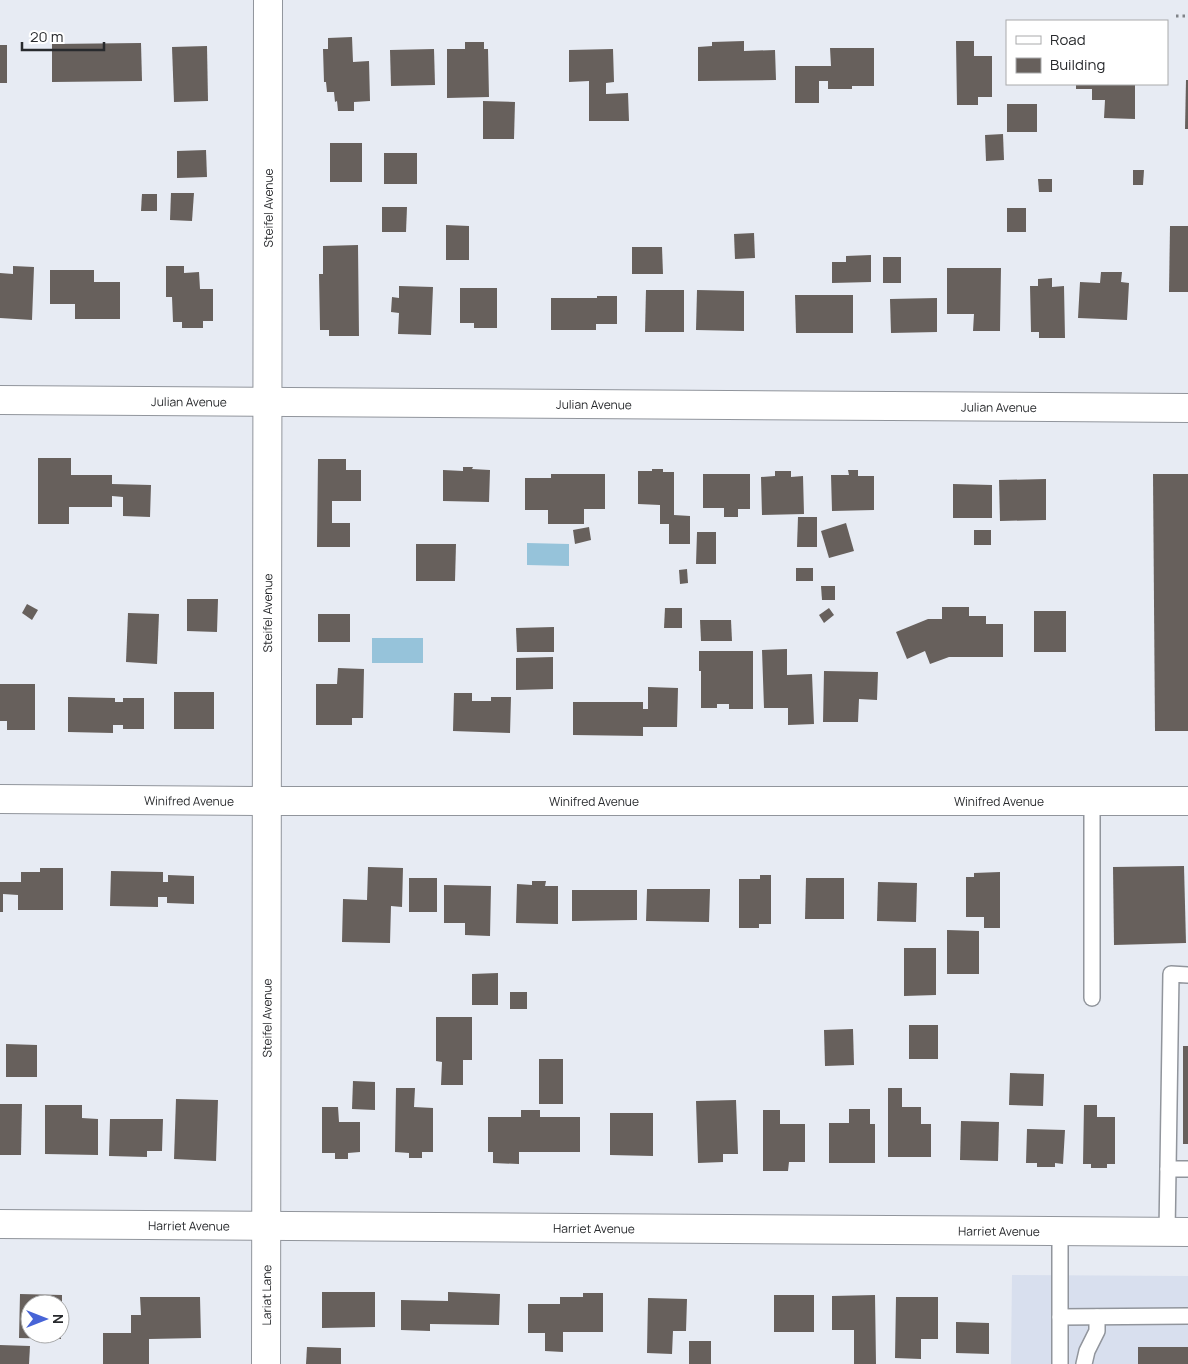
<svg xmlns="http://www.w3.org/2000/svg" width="1188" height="1364" font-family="Manrope,sans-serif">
  <rect width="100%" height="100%" fill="#e7ebf3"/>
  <polygon fill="#d8dfee" points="1012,1275 1188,1276 1188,1364 1011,1364"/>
  <g fill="#96c3da">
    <polygon points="527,543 569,544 569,566 527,565"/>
    <rect x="372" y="638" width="51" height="25"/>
  </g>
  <g fill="#67605c">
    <polygon points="352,37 353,62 369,61 370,101 354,102 354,111 338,111 337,101 335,102 334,92 327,92 326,82 324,82 323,49 328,49 328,38"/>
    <polygon points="744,41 744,51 775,50 776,80 698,81 698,47 712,46 712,42"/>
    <polygon points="956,41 974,41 974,56 992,56 992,97 978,97 978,105 957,105"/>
    <polygon points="465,42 484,42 484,49 488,49 489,97 447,98 447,49 465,49"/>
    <polygon points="141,43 142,81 52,82 52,44"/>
    <rect x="0" y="45" width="7" height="38"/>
    <polygon points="207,46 208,101 174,102 172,47"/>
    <polygon points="830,48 874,48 874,86 852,86 852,89 828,89 828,81 819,81 819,103 795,103 795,66 831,66"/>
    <polygon points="434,49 435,85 391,86 390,50"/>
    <polygon points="613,49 614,82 606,83 606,94 628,93 629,121 589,121 589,81 569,82 569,50"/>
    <polygon points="1186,80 1188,80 1188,129 1185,129"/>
    <polygon points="1076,84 1135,85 1135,119 1104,118 1105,100 1092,100 1092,89 1076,89"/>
    <polygon points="483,101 515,102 514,139 483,139"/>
    <rect x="1007" y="104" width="30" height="28"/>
    <polygon points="1003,134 1004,160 986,161 985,135"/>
    <rect x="330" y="143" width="32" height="39"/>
    <polygon points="206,150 207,177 177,178 177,151"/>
    <rect x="384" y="153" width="33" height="31"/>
    <polygon points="1133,170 1144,170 1143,185 1133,185"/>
    <polygon points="1038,179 1052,179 1052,192 1039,192"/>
    <polygon points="171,193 194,193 192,221 170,220"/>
    <polygon points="142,194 157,194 157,211 141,211"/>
    <polygon points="382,207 407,207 406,232 382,232"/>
    <rect x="1007" y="208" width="19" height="24"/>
    <polygon points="446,225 469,226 469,260 446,260"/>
    <polygon points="1170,226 1188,226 1188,292 1169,292"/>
    <polygon points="754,233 755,258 735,259 734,234"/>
    <polygon points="358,245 359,336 329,336 329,330 320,330 319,274 323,274 323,246"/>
    <polygon points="632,247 662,247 663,274 632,274"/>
    <polygon points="871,255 871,282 832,283 832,262 846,262 846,256"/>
    <rect x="883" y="257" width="18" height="26"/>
    <polygon points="13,266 34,267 32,320 0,318 0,273 13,274"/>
    <polygon points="166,266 184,266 184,273 199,272 200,289 213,289 213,321 203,321 203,328 182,328 182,322 173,322 172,297 166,297"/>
    <polygon points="947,268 1001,268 1000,331 973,331 974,314 947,314"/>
    <polygon points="50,270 94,270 94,282 120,282 120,319 75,319 75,304 50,304"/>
    <polygon points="1101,272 1122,272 1121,282 1129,283 1127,320 1078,318 1080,282 1100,283"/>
    <polygon points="1052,278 1052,287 1064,286 1065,338 1039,338 1039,332 1031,332 1030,286 1038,286 1038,279"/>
    <polygon points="399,286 433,287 431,335 398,334 399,313 391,312 392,297 399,298"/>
    <polygon points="460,288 497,288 497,328 474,328 474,323 460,323"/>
    <polygon points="646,290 684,290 684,332 645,332"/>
    <polygon points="697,290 744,291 744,331 696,330"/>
    <polygon points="795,295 853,295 853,333 796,333"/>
    <polygon points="597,296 617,296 617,324 596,324 596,330 551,330 551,298 597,298"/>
    <polygon points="937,298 937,332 891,333 890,299"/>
    <polygon points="38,458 71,458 71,475 112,475 112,484 151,485 150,517 123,516 123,497 112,496 112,507 69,507 69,524 38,524"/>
    <polygon points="318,459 346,459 346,470 361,470 361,501 332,501 332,523 350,523 350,547 317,547"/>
    <polygon points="463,467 473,467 472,469 490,470 489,502 443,501 443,470 463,471"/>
    <polygon points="652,469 663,469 663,472 674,472 674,515 690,516 690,544 669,544 669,524 660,524 660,505 638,504 638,471 652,471"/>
    <polygon points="848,470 858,470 858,476 874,476 874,510 832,511 831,475 849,475"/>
    <polygon points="775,471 791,471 791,477 803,476 804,514 762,515 761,477 775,476"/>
    <polygon points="551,474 605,474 605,509 584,509 584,524 548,524 548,510 525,510 525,478 551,478"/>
    <polygon points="703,474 750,474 750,509 738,509 738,517 724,517 724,508 703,508"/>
    <polygon points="1153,474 1188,474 1188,731 1155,731"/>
    <polygon points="1046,479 1046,520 1000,521 999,480"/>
    <polygon points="953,484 992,485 992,518 953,518"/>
    <polygon points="798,517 817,517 817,547 797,547"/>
    <polygon points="846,523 854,551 829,558 821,531"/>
    <polygon points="589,527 591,540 575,544 573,530"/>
    <rect x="974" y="530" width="17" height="15"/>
    <polygon points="697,532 716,532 716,564 696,564"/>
    <polygon points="416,544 456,544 455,581 416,581"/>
    <rect x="796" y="568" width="17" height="13"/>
    <polygon points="687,569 688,583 680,584 679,570"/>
    <polygon points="821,586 835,586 835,600 822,600"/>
    <polygon points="187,599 218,599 217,632 187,631"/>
    <polygon points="27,604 38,610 32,620 22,613"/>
    <polygon points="942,607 969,607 969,616 986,616 986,624 1003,624 1003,657 949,657 930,664 925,651 907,659 896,632 928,619 942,619"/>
    <polygon points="665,608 682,608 682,628 664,628"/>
    <polygon points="829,608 834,615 824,623 819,615"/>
    <rect x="1034" y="611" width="32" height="41"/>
    <polygon points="128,613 159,614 157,664 126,662"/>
    <rect x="318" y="614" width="32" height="28"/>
    <polygon points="700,620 731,620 732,641 701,641"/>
    <polygon points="554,627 554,652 517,652 516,628"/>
    <polygon points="787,649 787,675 812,674 814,724 788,725 788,708 764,708 762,650"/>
    <polygon points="699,651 753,651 753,709 729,709 729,704 717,704 717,708 701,708 701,671 699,671"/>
    <polygon points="553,657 553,689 516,690 516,658"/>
    <polygon points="338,668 364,669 363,718 352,718 352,725 316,725 316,684 337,684"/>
    <polygon points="824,671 878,672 877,700 859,699 858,722 823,722"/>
    <polygon points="0,684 35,684 35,730 7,730 7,721 0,721"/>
    <polygon points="648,687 678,688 677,727 643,727 643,736 573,735 573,702 643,702 643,709 648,709"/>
    <rect x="174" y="692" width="40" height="37"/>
    <polygon points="454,693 472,693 472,701 491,701 491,697 511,697 510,733 453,731"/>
    <polygon points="68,697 115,698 115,702 123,702 123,698 144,698 144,729 123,729 123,725 113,725 113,733 68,732"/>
    <polygon points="1184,866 1186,943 1114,945 1113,867"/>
    <polygon points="368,867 403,868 402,907 391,906 390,943 342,942 343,899 367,900"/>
    <polygon points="40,868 63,868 63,910 18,910 18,895 3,894 3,912 0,912 0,882 21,882 21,872 40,872"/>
    <polygon points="111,871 163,872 163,882 168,882 168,875 194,876 194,904 167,903 167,897 158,897 158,907 110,906"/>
    <polygon points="1000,872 1000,928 984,928 984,917 966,917 966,877 974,877 974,873"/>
    <polygon points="760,875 771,875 771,924 759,924 759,928 739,928 739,879 760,879"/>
    <rect x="409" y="878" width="28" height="34"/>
    <polygon points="806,878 844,878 844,919 805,919"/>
    <polygon points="532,881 546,881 545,886 558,886 558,924 516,923 517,884 532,885"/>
    <polygon points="878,882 917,883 916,922 877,921"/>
    <polygon points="444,885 491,886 490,936 465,935 465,923 444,923"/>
    <polygon points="647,889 710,889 709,922 646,921"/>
    <polygon points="572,890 637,890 637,920 572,921"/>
    <polygon points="947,930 979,931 979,974 947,974"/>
    <polygon points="904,948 936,948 936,995 904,996"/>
    <polygon points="498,973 498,1005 472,1005 472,974"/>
    <rect x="510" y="992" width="17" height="17"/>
    <polygon points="436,1017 472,1017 472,1060 463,1060 463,1085 441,1085 442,1062 436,1061"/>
    <rect x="909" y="1025" width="29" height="34"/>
    <polygon points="853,1029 854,1065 825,1066 824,1030"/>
    <polygon points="6,1044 37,1045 37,1077 6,1077"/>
    <rect x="1183" y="1046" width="5" height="98"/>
    <rect x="539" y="1059" width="24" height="45"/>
    <polygon points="1010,1073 1044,1074 1043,1106 1009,1105"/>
    <polygon points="353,1081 375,1082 375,1110 352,1109"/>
    <polygon points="396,1088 415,1088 414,1107 433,1108 433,1152 422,1152 422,1158 409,1158 409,1153 395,1152"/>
    <polygon points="888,1088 902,1088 902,1107 921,1107 921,1124 931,1124 931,1157 888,1157"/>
    <polygon points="176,1099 218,1100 216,1161 174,1159"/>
    <polygon points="736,1100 738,1154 723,1154 723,1162 698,1163 696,1101"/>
    <polygon points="0,1104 22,1104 21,1155 0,1155"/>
    <polygon points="45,1105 82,1105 82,1118 98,1119 98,1155 45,1154"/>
    <polygon points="1084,1105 1097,1105 1097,1117 1115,1117 1115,1164 1107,1164 1107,1168 1091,1168 1091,1164 1083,1164"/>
    <polygon points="322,1107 338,1107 339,1122 360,1122 360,1152 348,1153 348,1159 335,1159 335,1153 322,1153"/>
    <polygon points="849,1109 870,1109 870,1124 875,1124 875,1163 829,1163 829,1123 849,1123"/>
    <polygon points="521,1110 540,1110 540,1117 580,1117 580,1152 519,1152 519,1164 493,1163 493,1152 488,1152 488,1117 521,1117"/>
    <polygon points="763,1110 780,1110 780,1124 805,1124 805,1162 789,1162 788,1171 763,1171"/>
    <polygon points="610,1113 653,1113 653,1156 610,1155"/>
    <polygon points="110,1119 163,1119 162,1151 147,1151 147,1157 109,1156"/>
    <polygon points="961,1121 999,1122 998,1161 960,1160"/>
    <polygon points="1027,1129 1065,1130 1063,1164 1055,1163 1055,1167 1037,1167 1037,1163 1026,1163"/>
    <polygon points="322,1292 375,1292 375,1327 322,1328"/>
    <polygon points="448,1292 500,1294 499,1325 430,1324 430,1331 401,1330 401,1300 448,1301"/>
    <polygon points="583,1293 603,1293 603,1332 563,1332 563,1352 545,1351 545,1333 528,1333 528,1304 560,1304 560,1297 583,1297"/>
    <polygon points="20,1294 62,1295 62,1304 30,1304 30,1334 61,1334 61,1339 19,1338"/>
    <rect x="774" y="1295" width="40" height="37"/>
    <polygon points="875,1295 876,1364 854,1364 854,1330 832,1330 832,1296"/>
    <polygon points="140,1297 200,1297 201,1338 149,1339 149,1364 103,1364 103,1333 131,1333 131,1315 141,1315"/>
    <polygon points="896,1297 938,1297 938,1339 921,1339 921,1359 895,1358"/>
    <polygon points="648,1298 687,1299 686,1331 673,1331 672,1354 647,1353"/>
    <polygon points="956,1322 989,1323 989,1354 956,1353"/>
    <rect x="689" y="1341" width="22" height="23"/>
    <polygon points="0,1345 30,1346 29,1364 0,1364"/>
    <polygon points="307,1347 341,1348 341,1364 306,1364"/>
    <rect x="1138" y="1347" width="50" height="17"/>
  </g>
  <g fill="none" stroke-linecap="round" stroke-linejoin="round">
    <g stroke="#91959c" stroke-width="18">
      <g id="service">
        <polyline points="1092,801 1092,998"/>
        <polyline points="1168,1169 1171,974 1188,975"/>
        <polyline points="1060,1232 1060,1317 1188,1316"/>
        <polyline points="1167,1232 1168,1169 1188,1169"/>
        <polyline points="1060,1364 1060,1317"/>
        <polyline points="1084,1364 1087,1351 1097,1331 1097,1317"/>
      </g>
    </g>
    <g stroke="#91959c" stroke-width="30">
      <g id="minor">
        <path id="s1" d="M0 400 1188 408"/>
        <path id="s2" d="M0 799 266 801H1188"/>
        <path id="s3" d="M0 1224 1188 1232"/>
        <path id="s4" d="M266 1364 268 0"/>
      </g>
    </g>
    <polyline stroke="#808388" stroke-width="3" stroke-dasharray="2.5 4" stroke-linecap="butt" points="1176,16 1188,16"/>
    <use href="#service" stroke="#fff" stroke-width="15"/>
    <use href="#minor" stroke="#fff" stroke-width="28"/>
  </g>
  <g text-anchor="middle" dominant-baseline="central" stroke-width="5" stroke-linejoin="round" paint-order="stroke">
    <g font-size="12" fill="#282a2d" stroke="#fff">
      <text stroke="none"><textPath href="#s4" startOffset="1156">Steifel Avenue</textPath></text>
      <text stroke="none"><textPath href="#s1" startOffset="189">Julian Avenue</textPath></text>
      <text stroke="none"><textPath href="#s1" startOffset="594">Julian Avenue</textPath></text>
      <text stroke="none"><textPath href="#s1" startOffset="999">Julian Avenue</textPath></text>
      <text stroke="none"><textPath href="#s4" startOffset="751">Steifel Avenue</textPath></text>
      <text stroke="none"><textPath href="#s2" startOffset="189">Winifred Avenue</textPath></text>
      <text stroke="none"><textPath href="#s2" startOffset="594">Winifred Avenue</textPath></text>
      <text stroke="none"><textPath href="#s2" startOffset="999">Winifred Avenue</textPath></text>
      <text stroke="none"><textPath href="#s4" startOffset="346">Steifel Avenue</textPath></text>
      <text stroke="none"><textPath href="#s3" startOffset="189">Harriet Avenue</textPath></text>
      <text stroke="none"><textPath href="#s3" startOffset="594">Harriet Avenue</textPath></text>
      <text stroke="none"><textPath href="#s3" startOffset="999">Harriet Avenue</textPath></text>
      <text stroke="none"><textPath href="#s4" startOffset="69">Lariat Lane</textPath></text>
    </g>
  </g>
  <rect x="1006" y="20" width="162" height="65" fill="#ffffff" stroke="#a9aaab"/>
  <rect x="1016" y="36" width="25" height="8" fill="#ffffff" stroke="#a9aaab"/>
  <text x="1050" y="45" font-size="15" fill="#282a2d">Road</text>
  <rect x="1016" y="58" width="25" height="15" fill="#67605c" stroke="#a9aaab"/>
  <text x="1050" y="70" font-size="15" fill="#282a2d">Building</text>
  <g transform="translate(45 1319) rotate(90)"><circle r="24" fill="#ffffff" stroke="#a9aaab"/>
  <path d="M0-4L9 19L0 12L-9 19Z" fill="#4764d7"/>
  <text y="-8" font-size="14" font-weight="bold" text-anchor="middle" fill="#282a2d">N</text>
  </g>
  <path d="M22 42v8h82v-8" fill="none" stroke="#282a2d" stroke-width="2.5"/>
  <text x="30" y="42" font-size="15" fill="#282a2d" stroke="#ffffff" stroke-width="4" paint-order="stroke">20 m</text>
</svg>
